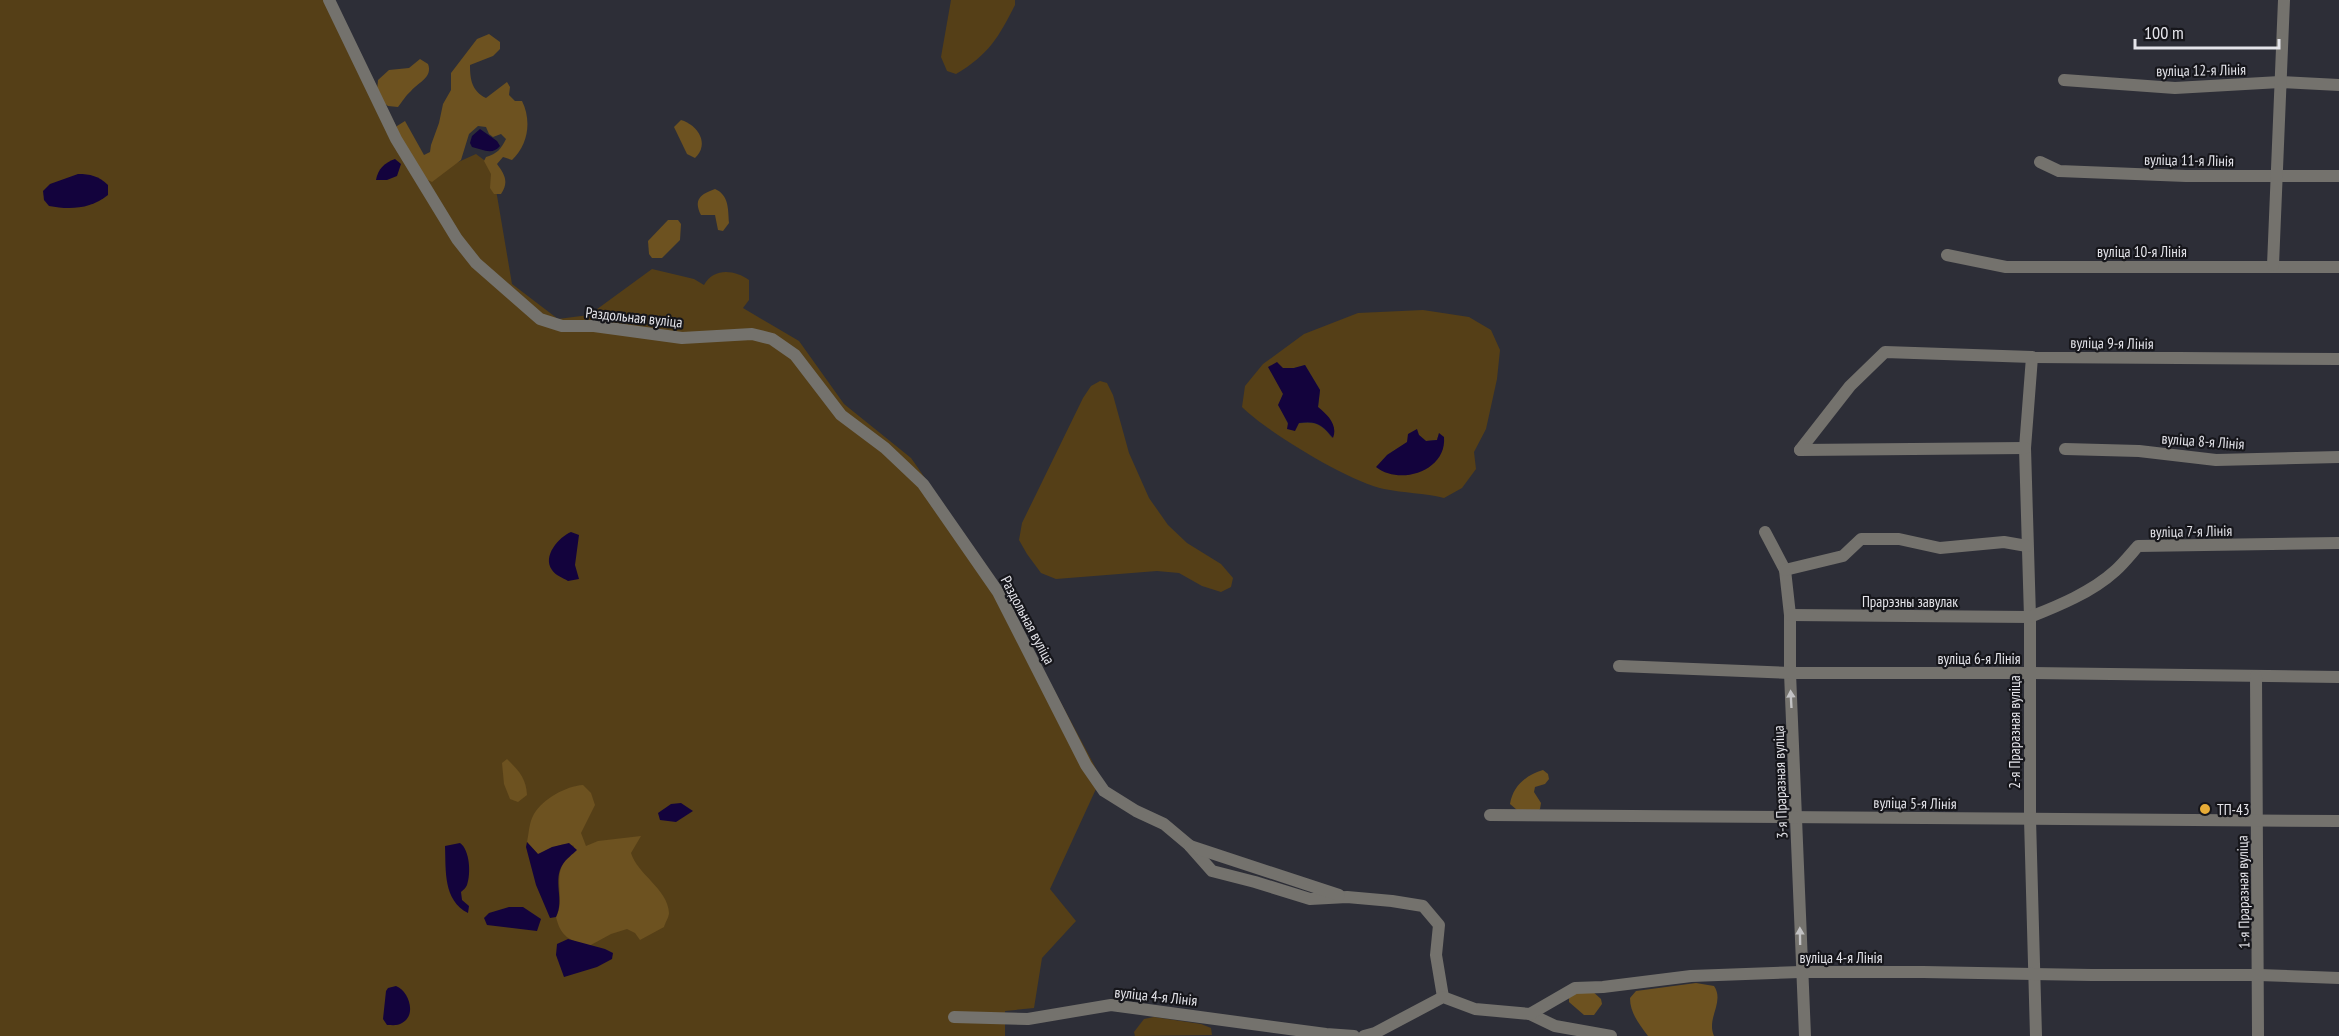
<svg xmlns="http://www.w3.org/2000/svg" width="2339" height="1036" font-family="'PT Sans Narrow',sans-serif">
  <rect width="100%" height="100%" fill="#2d2e37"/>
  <g fill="#553f17" fill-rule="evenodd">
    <path d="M0 0H335L393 120 425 177 476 154 492 166 512 284 558 319 589 315 652 269 694 279 704 285C714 267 735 270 749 280V300L743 308 799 341 844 404 911 458 993 575 1101 778 1050 889 1076 921 1042 958 1034 1008 1005 1011V1036H0Z"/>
    <path d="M951 0H1015V5C999 37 988 55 956 74L947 71 941 57Z"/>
    <path d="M1423 310 1469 317 1491 330 1500 350 1497 379 1486 429 1474 452 1476 469 1462 488 1444 498C1424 493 1404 493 1384 489 1350 482 1267 432 1242 407L1245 386 1263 364 1304 334 1358 313ZM1305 365 1320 390 1318 407 1327 418 1332 438C1318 418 1310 423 1288 424L1279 405 1283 394V368H1294ZM1439 433 1434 463 1387 455 1419 435 1426 441 1437 440Z"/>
    <polygon points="1100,381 1107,383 1113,395 1129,453 1149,498 1168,525 1187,543 1221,564 1233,578 1231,587 1221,592 1202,586 1179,573 1157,571 1056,579 1041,573 1027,554 1019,540 1022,523 1083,398 1091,386"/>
    <polygon points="1154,1017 1201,1024 1211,1028 1212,1035 1135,1036 1134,1032 1144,1019"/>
  </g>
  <g fill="#6d5220">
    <path d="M489 34 500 42V49L493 56 470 65C470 80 472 91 486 98L507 82 510 87 509 95 515 101H522C532 121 528 145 512 160L503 157 497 164C505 175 509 182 501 194H494L490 188 491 174 484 161 486 157C497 154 501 149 506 139L501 134 493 137 489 134 486 127 478 126 469 134 461 160 432 182 426 179 396 132 397 126 405 121 424 155 430 152 431 145 439 123 443 104 451 90V73L477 39Z"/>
    <path d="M420 59 428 64C433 77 419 82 411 91 406 95 402 102 398 107L388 106 380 100 377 91 378 80 389 70 409 68Z"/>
    <path d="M681 120C698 125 710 144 695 158L687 154 674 127Z"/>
    <path d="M715 189C729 195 728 209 729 223L723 231 718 230 715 215H701C693 199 701 194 715 189Z"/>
    <polygon points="668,220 678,220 681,224 680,240 662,258 652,258 649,254 648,241"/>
    <path d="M507 759C519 771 526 778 527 795L518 802 510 799 504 784 502 763Z"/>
    <path d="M1543 770 1548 774 1549 779 1545 784 1535 787 1534 792 1541 803 1540 809 1537 812 1517 810 1510 804C1513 786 1526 775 1543 770Z"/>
    <path d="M583 785 591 793 595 805 581 833 586 846 598 841 641 836 631 853C637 874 668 889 669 913 669 917 665 923 664 927L640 940 635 933 627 929 611 934 589 946C570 940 561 938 556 917 564 902 557 888 560 872 562 863 569 854 574 846 560 840 551 851 538 854L527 842C529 833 529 822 534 814 543 799 566 786 583 785Z"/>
    <path d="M1696 983 1714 986C1725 1002 1706 1018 1714 1036H1648C1639 1024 1630 1013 1630 998L1636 991Z"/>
    <polygon points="1591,990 1601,999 1602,1004 1594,1015 1584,1015 1569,1002 1569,997 1576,991"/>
  </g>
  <g fill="#13033d">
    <path d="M480 129 497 141 500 146C492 156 482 149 472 147L470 143 472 136Z"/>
    <path d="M395 159 401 164 397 176 387 180H376C378 169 384 163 395 159Z"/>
    <path d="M78 174C90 174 99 176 108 185V195C91 209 70 210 49 206L44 200 43 191 50 184Z"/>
    <path d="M1277 362 1283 368H1294L1305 365 1320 390 1318 407C1328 415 1338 425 1333 438 1323 425 1316 420 1299 423L1295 431 1287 429 1288 423 1278 405 1283 394 1268 367Z"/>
    <path d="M1417 429 1419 435 1426 441 1437 440 1439 433 1444 437C1447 471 1400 486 1376 467L1387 455 1407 442 1408 434Z"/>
    <path d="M571 532 579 535 575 565 579 579 568 581C563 578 555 575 552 570 542 556 559 537 571 532Z"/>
    <polygon points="681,803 693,811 676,822 660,820 658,813 671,804"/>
    <path d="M527 842 538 854 552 847 569 843 577 850C573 854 566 859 563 864 552 880 565 900 556 917L550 918 536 885 526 847Z"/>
    <path d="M460 843C470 850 471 874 467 885 466 888 463 890 461 892L462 900 469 906 468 913C443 900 446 871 445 846Z"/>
    <polygon points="509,907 523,907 541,919 537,931 487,925 484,918 489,913"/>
    <polygon points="568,939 605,949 613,953 612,959 597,967 564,977 556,955 557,944"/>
    <path d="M396 986C409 991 417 1015 402 1023 398 1026 392 1025 387 1025L383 1019 386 991 388 988Z"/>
  </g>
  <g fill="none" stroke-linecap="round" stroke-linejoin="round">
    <g stroke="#74726d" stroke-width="12">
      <polyline points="329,0 396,139 457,239 476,263 540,319 562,326 594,326 682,338 752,334 772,339 795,355 841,415 885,448 923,484 998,592 1086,765 1104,791 1136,811 1164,824 1189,845 1212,871 1255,882 1310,899 1347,897 1392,901 1423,906 1439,925 1436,955 1443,997"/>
      <polyline points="2064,80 2175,88 2280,82 2339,85"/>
      <polyline points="2040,162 2059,171 2186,176 2339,176"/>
      <polyline points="1947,255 2006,267 2339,267"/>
      <polyline points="2273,265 2284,0"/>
      <polyline points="2032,357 2025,448 2030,617 2030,819 2036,1036"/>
      <polyline points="2065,449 2139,451 2216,460 2339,457"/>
      <polyline points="1800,450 1850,386 1885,352 2032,357 2339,359"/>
      <polyline points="1800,450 2025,448"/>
      <polyline points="1765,532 1785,570 1790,615 1790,673 1805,1036"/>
      <polyline points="1785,570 1843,556 1861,539 1899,539 1940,548 2004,542 2027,546"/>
      <path d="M1790 615 2030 617C2058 606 2092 592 2115 571 2123 564 2130 555 2138 546L2339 543"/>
      <polyline points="1619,666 1790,673 2029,673 2339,677"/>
      <polyline points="2256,676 2258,1036"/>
      <polyline points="1490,815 2339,821"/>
      <polyline points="1190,846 1339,895"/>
      <polyline points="1530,1014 1555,1026 1611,1036"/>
      <polyline points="954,1017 1028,1019 1111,1005 1326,1034 1354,1036"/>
      <polyline points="1364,1036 1375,1033 1443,997 1475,1009 1530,1014 1575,988 1603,987 1691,976 1800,972 1923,972 2092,975 2259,975 2339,978"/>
    </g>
  </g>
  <defs><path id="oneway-solid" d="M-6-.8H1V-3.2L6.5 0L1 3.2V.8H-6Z" transform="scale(1.5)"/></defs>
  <g fill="#c2c2c4">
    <use href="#oneway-solid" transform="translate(1791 699) rotate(-93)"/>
    <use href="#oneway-solid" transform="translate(1800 936) rotate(-91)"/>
  </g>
  <circle fill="#e7ac37" stroke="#16161b" stroke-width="2" cx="2205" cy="809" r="6"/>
  <g text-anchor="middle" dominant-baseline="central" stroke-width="4.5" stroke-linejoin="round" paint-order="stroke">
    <g font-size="15" fill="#e4e4ea" stroke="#16161b">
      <text transform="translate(2201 70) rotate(-1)">вуліца 12-я Лінія</text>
      <text transform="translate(2189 160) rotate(1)">вуліца 11-я Лінія</text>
      <text x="2142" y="251">вуліца 10-я Лінія</text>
      <text transform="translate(634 317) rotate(6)">Раздольная вуліца</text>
      <text transform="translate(2112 343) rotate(1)">вуліца 9-я Лінія</text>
      <text transform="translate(2203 441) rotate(4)">вуліца 8-я Лінія</text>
      <text transform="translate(2191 531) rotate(-1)">вуліца 7-я Лінія</text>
      <text x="1910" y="601">Прарэзны завулак</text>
      <text transform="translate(1028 620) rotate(62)">Раздольная вуліца</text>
      <text x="1979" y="658">вуліца 6-я Лінія</text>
      <text transform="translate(2014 732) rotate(-90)">2-я Праразная вуліца</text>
      <text transform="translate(1780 782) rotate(-92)">3-я Праразная вуліца</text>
      <text transform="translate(1915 803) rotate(1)">вуліца 5-я Лінія</text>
      <text transform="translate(2243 892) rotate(-91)">1-я Праразная вуліца</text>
      <text x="1841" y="957">вуліца 4-я Лінія</text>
      <text transform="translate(1156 996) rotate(6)">вуліца 4-я Лінія</text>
    </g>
    <g font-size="15" fill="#e4e4ea" stroke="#16161b" text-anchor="start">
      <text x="2217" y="809">ТП-43</text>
    </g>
  </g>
  <path d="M2135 39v9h144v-9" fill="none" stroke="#e4e4ea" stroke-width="3"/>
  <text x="2144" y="39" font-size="18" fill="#e4e4ea" stroke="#16161b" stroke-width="4.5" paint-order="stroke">100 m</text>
</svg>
